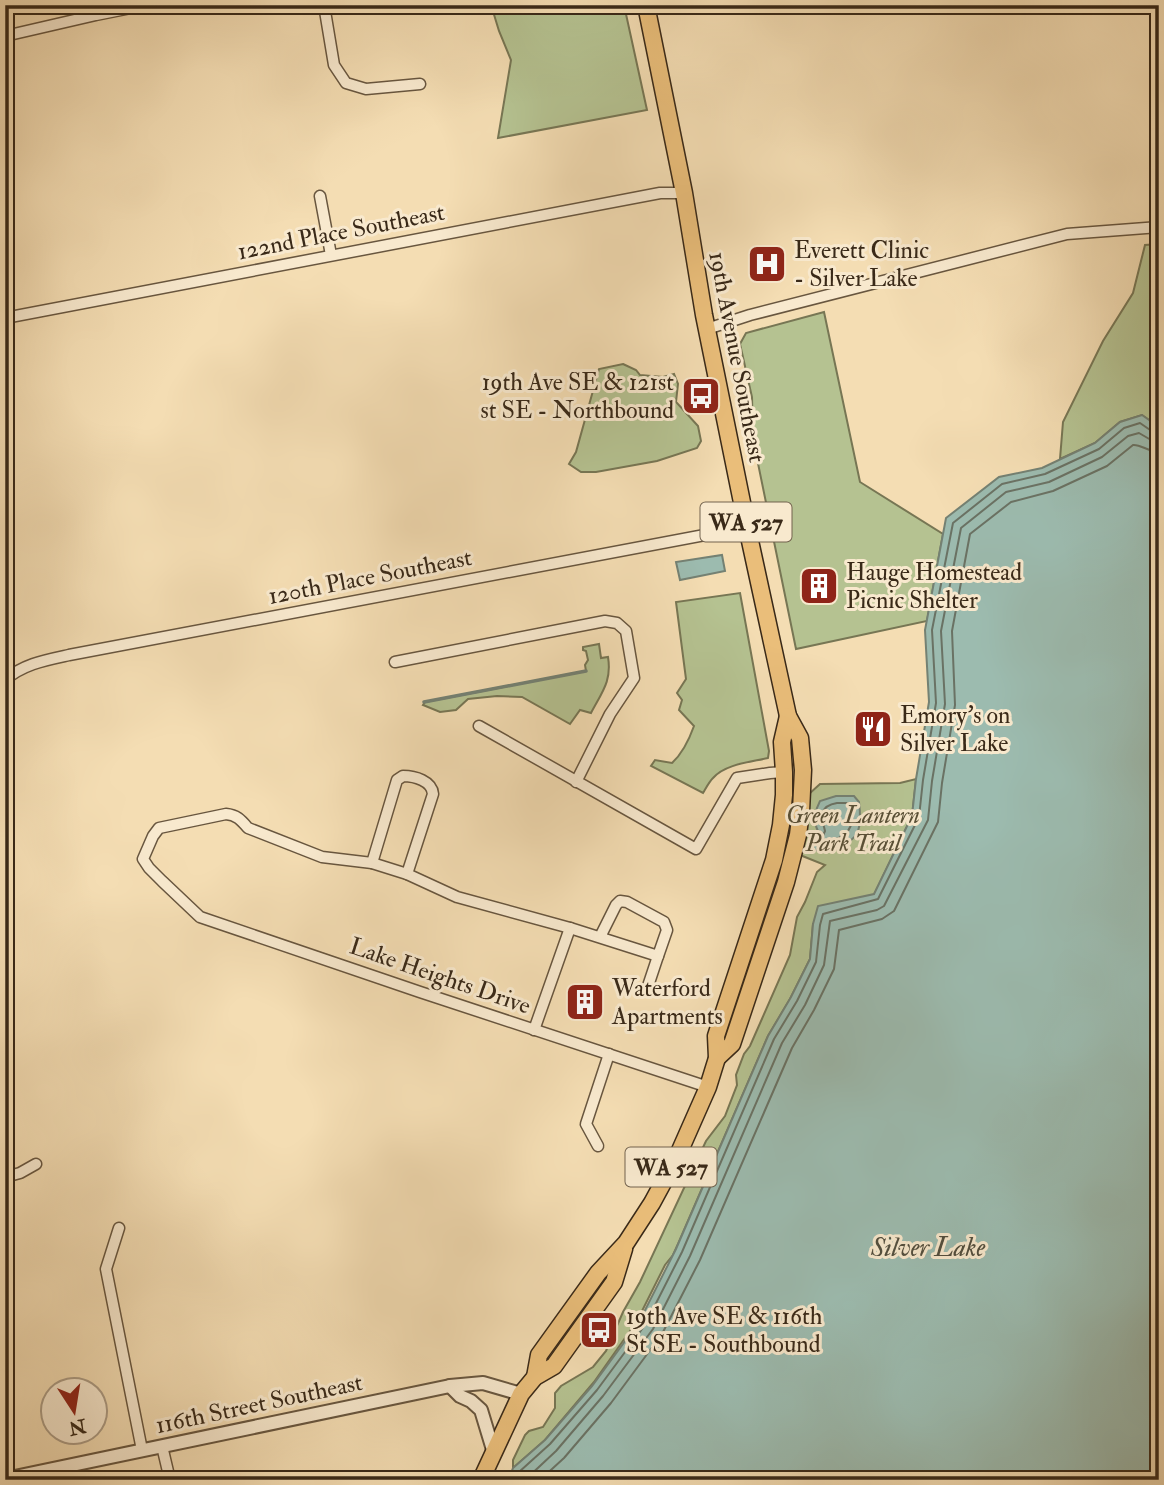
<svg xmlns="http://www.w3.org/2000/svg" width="1164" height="1485" font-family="'IM FELL Double Pica',serif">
  <rect width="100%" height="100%" fill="#f4ddb3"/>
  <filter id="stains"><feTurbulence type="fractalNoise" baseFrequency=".00286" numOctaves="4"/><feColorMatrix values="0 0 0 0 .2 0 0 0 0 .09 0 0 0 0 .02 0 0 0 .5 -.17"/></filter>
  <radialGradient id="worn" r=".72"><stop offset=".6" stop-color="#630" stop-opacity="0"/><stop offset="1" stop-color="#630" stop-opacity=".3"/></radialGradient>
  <g fill="#b5c291" stroke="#777654" stroke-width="2">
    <polygon points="504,5 624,5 647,110 498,138 511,60 499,31 492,8"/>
    <polygon points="1159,244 1159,427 1142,415 1120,422 1095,443 1060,459 1063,422 1103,341 1133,293 1145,245"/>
    <polygon points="824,312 860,482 943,534 927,621 796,649 753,439 752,397 740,344 746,333"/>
    <polygon points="623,364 636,370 640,375 663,377 674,374 678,384 676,402 698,426 701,441 697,448 657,461 596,472 581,472 569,464 576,452 599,369"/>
    <path d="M740 593 769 751 768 758C751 762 725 764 713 778 709 782 706 788 703 793L651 766 655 760 672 763C683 753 689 740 694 726L679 710 682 700 677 693 686 679 676 602Z"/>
    <path d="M599 644 601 658 608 657C612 681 602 692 591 713L580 710 570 724 522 697 497 696 468 699 456 710 440 712 423 705 425 702 586 671 585 665 588 660 586 651 583 650V647Z"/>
    <polygon points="916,779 912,816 874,895 813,924 810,959 790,999 768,1036 678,1244 673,1255 665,1265 637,1321 594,1382 545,1440 513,1468 513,1460 525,1435 529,1431 543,1427 555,1408 555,1393 561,1386 593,1367 606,1351 623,1312 640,1282 706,1141 725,1116 737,1085 736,1075 744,1054 750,1046 790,955 797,917 805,902 817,872 825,865 800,855 809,794 820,784 900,783"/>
  </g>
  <g fill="#9cbbaf" stroke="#748173" stroke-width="2">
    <polygon points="1142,415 1159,427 1159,1480 508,1480 513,1468 545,1440 592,1386 639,1322 676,1249 768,1036 791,997 810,959 813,924 818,906 874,894 912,816 916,779 929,702 925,630 946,518 999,477 1042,468 1095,443 1120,422"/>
    <polygon points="722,555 725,571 680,580 676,562"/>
    <path d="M836 796H854L859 802C860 810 861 823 858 831 852 846 824 854 811 849L812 835 818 831C813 822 815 810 820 801Z"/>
  </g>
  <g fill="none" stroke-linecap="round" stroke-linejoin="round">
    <g stroke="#6a7264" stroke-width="2">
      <path d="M837 803H850L852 805C855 830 847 838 823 843L821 840 825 831C821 816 819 806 837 803Z"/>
      <polyline points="516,1480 519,1472 550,1444 597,1390 645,1325 682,1252 774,1039 797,1001 816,962 820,925 823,914 878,899 919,817 923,780 936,703 932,630 953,523 1002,484 1045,474 1099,449 1124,428 1140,423 1153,432 1159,433"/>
      <polyline points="525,1480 556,1451 603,1396 653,1329 690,1256 782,1043 805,1005 824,965 830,921 877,910 884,906 928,820 932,781 945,704 941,631 961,528 1006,492 1049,482 1102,457 1128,436 1139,433 1151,440 1159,441"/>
      <path d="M540 1480 564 1458 611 1403 662 1334 700 1260 792 1048 814 1010 834 969 839 930 882 919 894 911 938 822 942 783 955 705 952 631 970 534 1011 502 1053 491 1107 466 1133 445C1140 444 1149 452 1159 452"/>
    </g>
    <polyline stroke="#748173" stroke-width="3.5" points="424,702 586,671"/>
    <g stroke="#68563f" stroke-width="13">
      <g id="minor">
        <polyline points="324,5 334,65 346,83 366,89 420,84"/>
        <polyline points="5,36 96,15 146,5"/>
        <polyline points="320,196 331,255"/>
        <polyline points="5,318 660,193 684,193"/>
        <polyline points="707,329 750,315 1067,234 1159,227"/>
        <polyline points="395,662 605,621 617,623 626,631 634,678 610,714 576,782"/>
        <path d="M5 680C23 664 46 660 69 655L747 527"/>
        <polyline points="479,726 696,849 737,778 770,773 784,772"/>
        <path d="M372 863 397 780 403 776C415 776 432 781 433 794L407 874"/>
        <path d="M600 937 616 905 620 901 627 902 664 922 667 930 658 956 570 928 457 897 407 874 372 863 322 857 248 828C241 820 237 815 226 814L159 828 153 836 143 859 149 868 162 881 200 917 420 992 708 1087"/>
        <polyline points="648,986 658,956"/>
        <polyline points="534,1030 570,928"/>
        <polyline points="598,1146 586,1124 609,1054"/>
        <polyline points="5,1177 20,1173 36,1164"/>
        <polyline points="119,1228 106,1269 142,1450"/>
        <polyline points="162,1446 170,1480"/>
      </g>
    </g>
    <g stroke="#68563f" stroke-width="16">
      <g id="tertiary">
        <polyline points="450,1386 460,1396 471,1401 481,1410 494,1453"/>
        <polyline points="5,1479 450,1386 483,1383 521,1394"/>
      </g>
    </g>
    <g stroke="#392918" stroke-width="19">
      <g id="primary">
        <polyline points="646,5 684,193 704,315 747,527 788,716 800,738 803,770 801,811 798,835 786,882 732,1044 717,1058"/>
        <polyline points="535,1377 539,1355 598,1273 626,1243 652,1203 678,1155 708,1087 717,1058 716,1036 774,860 781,825 784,795 784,772 782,742 788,716"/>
        <polyline points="481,1480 521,1394 535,1377 554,1366 614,1282 624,1249"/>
      </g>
    </g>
    <use href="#minor" stroke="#f8e9ce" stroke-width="10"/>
    <use href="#tertiary" stroke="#f8e9ce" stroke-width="12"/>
    <use href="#primary" stroke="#eabe7a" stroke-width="16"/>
  </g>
  <defs>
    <g id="hospital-square" transform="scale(2.0125)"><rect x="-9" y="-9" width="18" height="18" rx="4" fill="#8f2418" stroke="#f8e9ce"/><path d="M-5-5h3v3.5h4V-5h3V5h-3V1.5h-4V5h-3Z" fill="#fff"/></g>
    <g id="bus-square" transform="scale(2.0125)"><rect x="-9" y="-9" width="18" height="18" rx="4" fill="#8f2418" stroke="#f8e9ce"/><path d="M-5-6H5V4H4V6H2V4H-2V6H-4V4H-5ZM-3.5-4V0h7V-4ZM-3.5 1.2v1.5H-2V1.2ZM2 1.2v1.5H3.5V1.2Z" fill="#fff"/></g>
    <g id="building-square" transform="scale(2.0125)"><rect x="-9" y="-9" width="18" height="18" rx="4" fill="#8f2418" stroke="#f8e9ce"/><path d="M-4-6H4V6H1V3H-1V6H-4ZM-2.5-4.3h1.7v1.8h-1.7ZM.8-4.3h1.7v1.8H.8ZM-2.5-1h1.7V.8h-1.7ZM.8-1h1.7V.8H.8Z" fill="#fff"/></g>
    <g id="restaurant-square" transform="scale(2.0125)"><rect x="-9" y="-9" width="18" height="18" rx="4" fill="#8f2418" stroke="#f8e9ce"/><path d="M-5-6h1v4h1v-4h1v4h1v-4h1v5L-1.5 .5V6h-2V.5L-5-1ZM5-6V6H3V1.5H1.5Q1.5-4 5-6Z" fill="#fff"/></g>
  </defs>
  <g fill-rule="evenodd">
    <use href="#hospital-square" x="767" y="264"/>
    <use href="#bus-square" x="701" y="396"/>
    <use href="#building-square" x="819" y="586"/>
    <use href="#restaurant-square" x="873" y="729"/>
    <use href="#building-square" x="585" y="1002"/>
    <use href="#bus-square" x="599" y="1330"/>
  </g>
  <g text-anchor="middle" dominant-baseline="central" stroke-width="6" stroke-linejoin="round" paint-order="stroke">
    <g fill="#f8e9ce" stroke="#72634f" stroke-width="2">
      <rect x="700.5" y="502.5" width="91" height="39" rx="5"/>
      <rect x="625.5" y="1147.5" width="91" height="39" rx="5"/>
    </g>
    <g font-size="23" font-weight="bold" fill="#392918">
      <text x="746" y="522">WA 527</text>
      <text x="671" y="1167">WA 527</text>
    </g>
    <g font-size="24" fill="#392918" stroke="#f8e9ce">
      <text transform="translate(341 232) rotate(-11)">122nd Place Southeast</text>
      <text transform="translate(737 357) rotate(79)">19th Avenue Southeast</text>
      <text transform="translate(370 577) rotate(-11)">120th Place Southeast</text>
      <text transform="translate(440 976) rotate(19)">Lake Heights Drive</text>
      <text transform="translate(259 1404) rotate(-12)">116th Street Southeast</text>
    </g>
    <g font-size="24" fill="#392918" stroke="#f8e9ce" text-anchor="start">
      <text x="794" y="250">Everett Clinic<tspan x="794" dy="28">- Silver Lake</tspan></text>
      <text x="674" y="382" text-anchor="end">19th Ave SE &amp; 121st<tspan x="674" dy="28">st SE - Northbound</tspan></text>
      <text x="846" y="572">Hauge Homestead<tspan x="846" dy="28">Picnic Shelter</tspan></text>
      <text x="900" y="715">Emory's on<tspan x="900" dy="28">Silver Lake</tspan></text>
      <text x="612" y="988">Waterford<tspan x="612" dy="28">Apartments</tspan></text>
      <text x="626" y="1316">19th Ave SE &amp; 116th<tspan x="626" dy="28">St SE - Southbound</tspan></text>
    </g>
    <g font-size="24" font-style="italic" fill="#584f36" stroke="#f8e9ce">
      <text x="853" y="815">Green Lantern<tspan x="853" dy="28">Park Trail</tspan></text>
    </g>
    <g font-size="26" font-style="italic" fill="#524e3e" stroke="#f8e9ce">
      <text x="928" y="1248">Silver Lake</text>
    </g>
  </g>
  <rect width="1164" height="1485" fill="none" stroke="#f4ddb3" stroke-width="28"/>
  <rect x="7" y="7" width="1150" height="1471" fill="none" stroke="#392918" stroke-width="3.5"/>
  <rect x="14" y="14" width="1136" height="1457" fill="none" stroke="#392918" stroke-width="2"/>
  <g transform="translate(74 1411) rotate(168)"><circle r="33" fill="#f8e9ce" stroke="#ac9c85" stroke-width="2"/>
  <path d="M0-5L12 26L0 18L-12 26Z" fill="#8f2418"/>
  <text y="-10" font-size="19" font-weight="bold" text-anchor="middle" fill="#392918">N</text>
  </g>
  <rect width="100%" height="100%" filter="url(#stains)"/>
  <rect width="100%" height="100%" fill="url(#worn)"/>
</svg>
